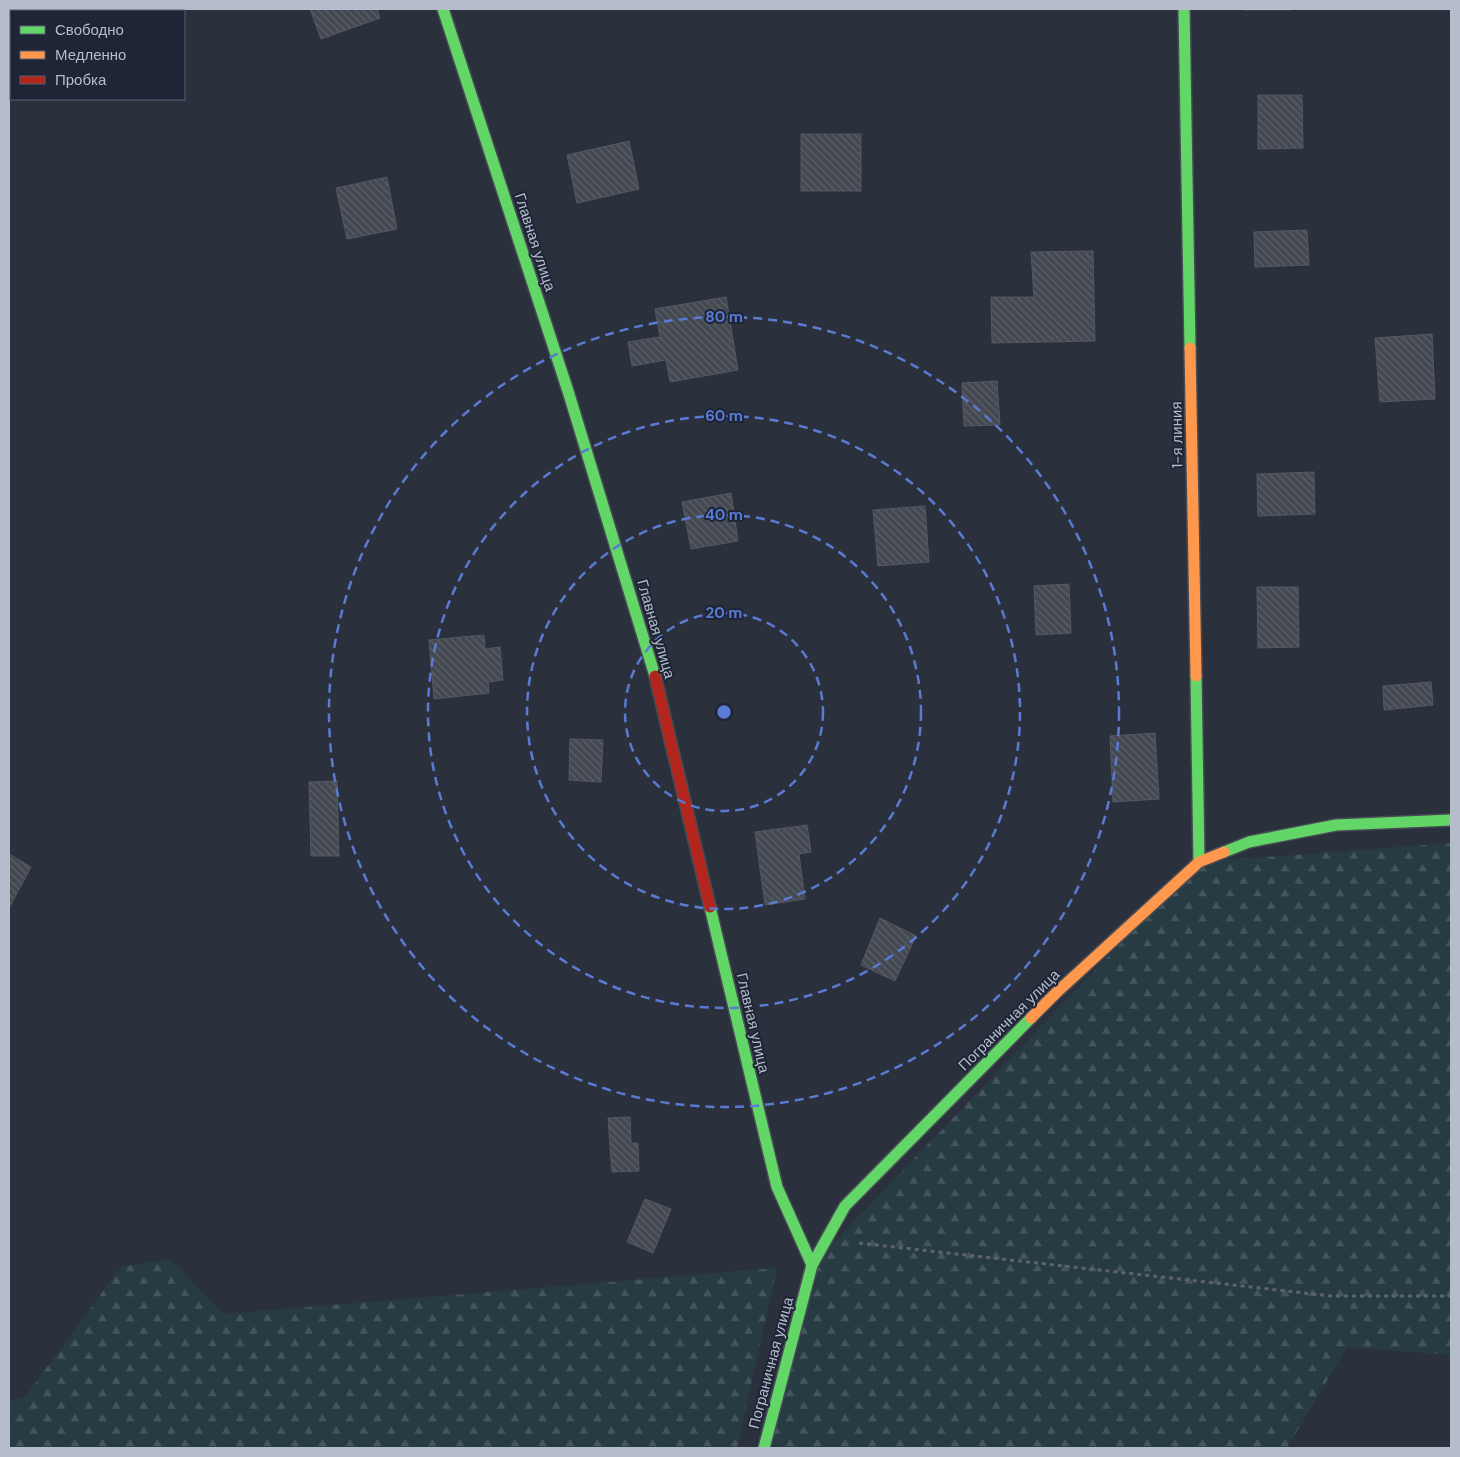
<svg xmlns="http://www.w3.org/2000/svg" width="1460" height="1457" font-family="'DM Sans',sans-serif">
  <defs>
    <pattern id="forest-firs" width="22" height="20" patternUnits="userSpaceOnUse" patternTransform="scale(1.25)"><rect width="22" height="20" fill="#273b43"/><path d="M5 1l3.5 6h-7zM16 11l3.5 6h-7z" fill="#44555d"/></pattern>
    <pattern id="building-back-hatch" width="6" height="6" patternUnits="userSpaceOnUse" patternTransform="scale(1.25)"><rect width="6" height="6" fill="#434851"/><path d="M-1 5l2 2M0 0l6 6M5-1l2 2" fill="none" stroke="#5c6069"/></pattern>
  </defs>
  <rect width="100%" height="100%" fill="#2b313c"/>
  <g fill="url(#forest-firs)">
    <polygon points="1451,843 1451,1355 1347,1347 1287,1448 758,1448 812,1265 1199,862"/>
    <polygon points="170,1259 224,1314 777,1268 737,1448 9,1448 9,1400 25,1397 121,1267"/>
  </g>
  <g fill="url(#building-back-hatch)" stroke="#535863">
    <polygon points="310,9 377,9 380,18 321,39"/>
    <rect x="1243" y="9" width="48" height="1"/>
    <polygon points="1258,95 1302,95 1303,148 1258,149"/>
    <rect x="801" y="134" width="60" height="57"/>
    <polygon points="629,141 639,189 577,203 567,155"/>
    <polygon points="387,177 397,229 347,239 336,188"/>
    <polygon points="1307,230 1309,265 1255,267 1254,232"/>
    <polygon points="1093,251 1095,341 992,343 991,297 1034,297 1031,252"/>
    <polygon points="726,297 738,370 670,382 666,360 632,366 628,342 660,337 655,309"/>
    <polygon points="1432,334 1435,399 1380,402 1375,338"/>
    <polygon points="997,381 1000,425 964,426 962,383"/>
    <polygon points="1314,472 1315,514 1258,516 1257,474"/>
    <polygon points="731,493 738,541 691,549 682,502"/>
    <polygon points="925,506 929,562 878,566 873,510"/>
    <polygon points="1069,584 1071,633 1036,635 1034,586"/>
    <polygon points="1257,587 1298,587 1299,647 1258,648"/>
    <polygon points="484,635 485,649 500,647 503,680 488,682 489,693 434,699 429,640"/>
    <polygon points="1431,682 1433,705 1384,710 1383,686"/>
    <polygon points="1155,733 1159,799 1113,802 1110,736"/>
    <polygon points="570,739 603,740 601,782 569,780"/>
    <polygon points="337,781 339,856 311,856 309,782"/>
    <polygon points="807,825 811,852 799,854 805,899 765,905 755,832"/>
    <polygon points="9,854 31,867 9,908"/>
    <polygon points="880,918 916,936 895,981 861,965"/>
    <polygon points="630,1117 631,1143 638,1143 639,1171 612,1172 608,1118"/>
    <polygon points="645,1199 671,1209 653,1253 627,1242"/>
  </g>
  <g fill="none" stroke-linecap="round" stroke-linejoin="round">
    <g stroke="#474c54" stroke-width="14">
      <g id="fast">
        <polyline points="443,9 568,391 655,676"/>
        <polyline points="1184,9 1190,348"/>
        <polyline points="1196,676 1199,862"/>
        <polyline points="1224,852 1249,842 1336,825 1451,820"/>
        <polyline points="710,907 777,1187 812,1265"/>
        <polyline points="764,1448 812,1265 845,1206 1031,1018"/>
      </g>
    </g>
    <g stroke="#474c54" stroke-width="14">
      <g id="slow">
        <polyline points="1190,348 1196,676"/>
        <polyline points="1031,1018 1057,992 1199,862 1224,852"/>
      </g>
    </g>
    <g stroke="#474c54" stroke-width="14">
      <polyline id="jam" points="655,676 710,907"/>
    </g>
    <polyline stroke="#5d646b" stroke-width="3" stroke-dasharray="4 4" stroke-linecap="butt" points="859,1243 1331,1296 1451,1296"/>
    <use href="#fast" stroke="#63d668" stroke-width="11"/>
    <use href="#slow" stroke="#ff974d" stroke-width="11"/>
    <use href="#jam" stroke="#b3261e" stroke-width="11"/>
  </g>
  <g fill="none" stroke="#5a7ad3" stroke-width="2.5" stroke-dasharray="9 6">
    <circle cx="724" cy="712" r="99"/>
    <circle cx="724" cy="712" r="197"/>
    <circle cx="724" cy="712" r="296"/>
    <circle cx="724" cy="712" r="395"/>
  </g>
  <g text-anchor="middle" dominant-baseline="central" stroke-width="4" stroke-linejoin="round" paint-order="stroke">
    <g font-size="15" fill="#b5bccc" stroke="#1d2537">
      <text transform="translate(535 242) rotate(72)">Главная улица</text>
      <text transform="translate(1177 435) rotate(-91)">1-я линия</text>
      <text transform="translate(656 629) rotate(74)">Главная улица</text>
      <text transform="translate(1009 1020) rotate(-45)">Пограничная улица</text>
      <text transform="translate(753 1023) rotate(77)">Главная улица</text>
      <text transform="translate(771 1363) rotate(-75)">Пограничная улица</text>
    </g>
  </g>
  <circle cx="724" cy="712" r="8" fill="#5a7ad3" stroke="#1d2537" stroke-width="2.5"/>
  <g font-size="15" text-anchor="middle" font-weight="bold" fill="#5a7ad3" stroke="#1d2537" stroke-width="4" stroke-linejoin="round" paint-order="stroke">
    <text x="724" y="322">80 m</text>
    <text x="724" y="421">60 m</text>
    <text x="724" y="520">40 m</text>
    <text x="724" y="618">20 m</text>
  </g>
  <rect width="1460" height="1457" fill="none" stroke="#b5bccc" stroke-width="20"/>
  <rect x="10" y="10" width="175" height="90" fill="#1d2537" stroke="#5a6173"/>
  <rect x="20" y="26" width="25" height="8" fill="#63d668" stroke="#5a6173"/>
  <text x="55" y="35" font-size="15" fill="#b5bccc">Свободно</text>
  <rect x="20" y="51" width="25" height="8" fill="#ff974d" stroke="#5a6173"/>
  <text x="55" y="60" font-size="15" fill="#b5bccc">Медленно</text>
  <rect x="20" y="76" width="25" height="8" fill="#b3261e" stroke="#5a6173"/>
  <text x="55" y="85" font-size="15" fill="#b5bccc">Пробка</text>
</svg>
